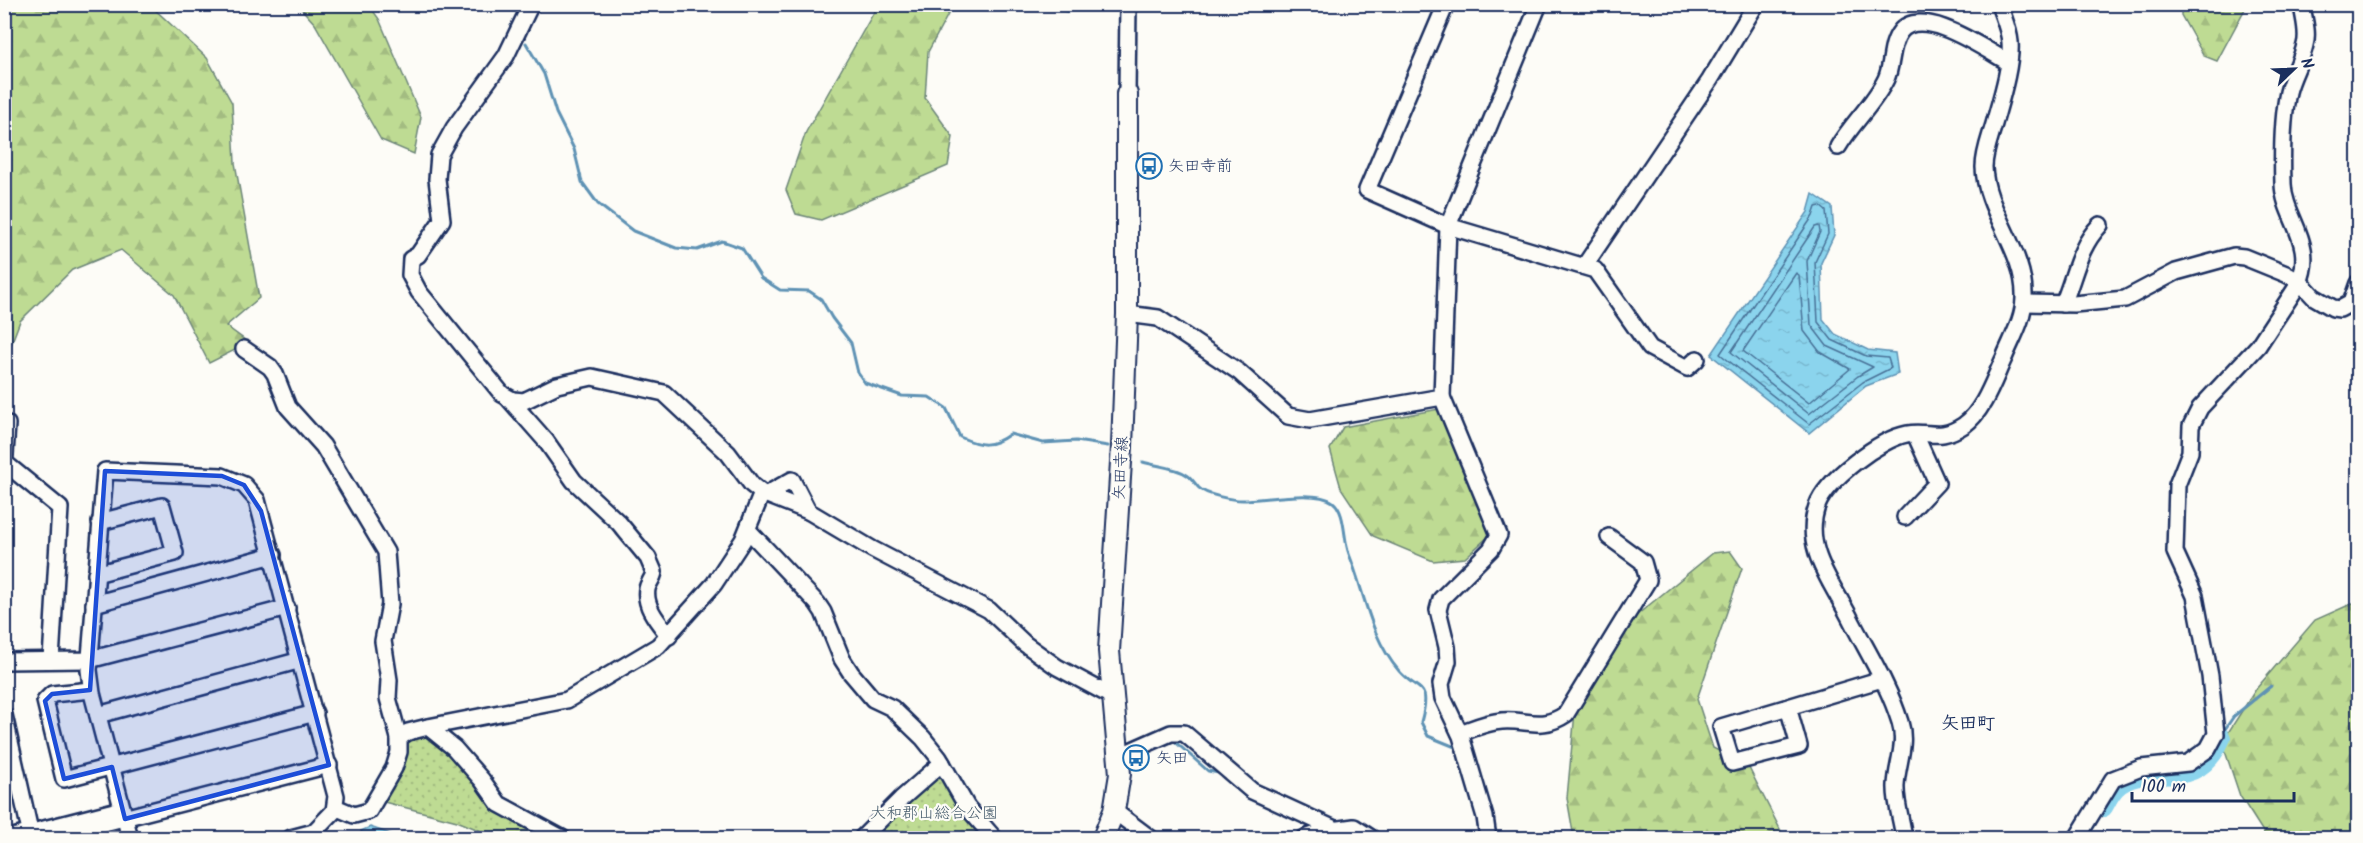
<svg xmlns="http://www.w3.org/2000/svg" width="2363" height="843" font-family="Kalam,'Klee One',sans-serif">
  <defs>
    <pattern id="forest-firs" width="22" height="20" patternUnits="userSpaceOnUse" patternTransform="scale(1.5)"><rect width="22" height="20" fill="#bedb93"/><path d="M5 1l3.5 6h-7zM16 11l3.5 6h-7z" fill="#a3bc81"/></pattern>
    <pattern id="park-dots" width="8" height="8" patternUnits="userSpaceOnUse" patternTransform="scale(1.5)"><rect width="8" height="8" fill="#bedb93"/><path d="M2 2h.1M6 6h.1" fill="none" stroke="#a3bc81" stroke-width="1.8" stroke-linecap="round"/></pattern>
    <pattern id="water-ripples" width="26" height="14" patternUnits="userSpaceOnUse" patternTransform="scale(1.5)"><rect width="26" height="14" fill="#8bd4ed"/><path d="M2 4q2-2 4 0t4 0M15 11q2-2 4 0t4 0" fill="none" stroke="#77b6ce"/></pattern>
  </defs>
  <rect width="100%" height="100%" fill="#fdfcf7"/>
  <filter id="ink" filterUnits="userSpaceOnUse"><feTurbulence type="fractalNoise" baseFrequency=".0167" numOctaves="2"/><feDisplacementMap in="SourceGraphic" scale="12" xChannelSelector="R" yChannelSelector="G"/><feConvolveMatrix kernelMatrix="1 2 1 2 8 2 1 2 1" color-interpolation-filters="sRGB"/></filter>
  <g filter="url(#ink)">
    <g fill="url(#forest-firs)" stroke="#6c8578" stroke-width="1.5">
      <polygon points="4,5 150,5 207,58 232,103 235,163 259,298 226,326 249,343 209,363 174,295 121,250 72,270 20,321 5,360"/>
      <polygon points="298,5 369,5 379,19 421,117 414,154 381,140 315,24"/>
      <polygon points="878,5 953,5 928,52 925,98 953,137 948,166 821,220 796,214 786,190 806,132"/>
      <polygon points="2181,5 2247,5 2217,61 2204,56 2181,15"/>
      <polygon points="1439,409 1491,534 1465,558 1433,561 1373,536 1341,488 1330,449 1343,427"/>
      <polygon points="1730,551 1742,568 1697,699 1713,748 1748,766 1783,835 1781,838 1574,838 1567,798 1575,712 1621,628 1713,553"/>
      <polygon points="2358,601 2358,838 2267,838 2240,796 2222,742 2256,689 2315,620"/>
    </g>
    <g fill="url(#park-dots)" stroke="#6c8578" stroke-width="1.5">
      <polygon points="421,733 556,838 498,838 457,821 384,802 398,775 409,738"/>
      <polygon points="943,770 990,838 869,838"/>
    </g>
    <g fill="url(#water-ripples)" stroke="#5e92b4" stroke-width="1.5">
      <polygon points="1032,5 1071,5 1067,12"/>
      <polygon points="1813,194 1832,207 1834,235 1821,263 1823,319 1835,334 1868,350 1895,353 1898,374 1866,386 1809,433 1711,355 1808,212"/>
      <polygon points="370,827 402,838 362,838 361,831"/>
    </g>
    <g fill="none" stroke-linecap="round" stroke-linejoin="round">
      <g stroke="#487197" stroke-width="1.5">
        <polygon points="1820,206 1826,211 1828,234 1815,262 1818,322 1832,340 1866,356 1888,358 1891,368 1863,382 1809,424 1720,354 1813,216 1816,207"/>
        <polygon points="1819,226 1820,232 1807,261 1811,325 1827,346 1873,367 1858,376 1809,414 1731,352 1815,227"/>
        <polygon points="1796,273 1799,275 1804,331 1820,352 1850,369 1809,403 1743,351"/>
      </g>
      <g stroke="#5e92b4" stroke-width="3">
        <path d="M526 43 544 74 556 113 574 149 582 182 598 204 633 231 676 248 697 250 722 241 742 248 761 278 780 290 809 291 821 299 832 318 851 343 858 373 865 383 902 396 929 397 946 408 960 437C980 446 991 448 1010 434L1043 443 1076 441 1108 446"/>
        <polyline points="2195,404 2204,393"/>
        <polyline points="2182,455 2184,429"/>
        <path d="M1143 462C1155 466 1176 467 1187 475 1192 478 1195 484 1199 488 1206 495 1232 500 1243 500 1264 500 1316 489 1333 502 1346 512 1343 539 1349 554 1365 594 1370 637 1399 671 1418 693 1432 682 1421 722L1428 736 1460 749"/>
        <polyline points="2223,732 2234,716 2271,686"/>
        <polyline points="1172,739 1208,771 1219,773 1246,797 1292,817"/>
        <polyline points="1338,837 1358,838"/>
      </g>
      <path stroke="#8bd4ed" stroke-width="20" d="M2103 807C2107 800 2110 793 2116 787 2148 758 2194 799 2221 738"/>
      <g stroke="#1b2f5e" stroke-width="20">
        <g id="minor">
          <polyline points="531,4 506,56 454,128 439,155 437,179 442,220 418,255 411,259 410,275 419,292 502,394 513,400 524,401 557,385 592,377 664,393 728,453 752,485 762,493 808,511 872,549 989,610 1025,644 1057,667 1113,697"/>
          <polyline points="1446,4 1367,190 1448,226 1595,270 1650,348 1687,368 1697,359"/>
          <polyline points="1127,94 1128,4"/>
          <path d="M1838 147C1852 123 1874 104 1886 79 1893 64 1890 45 1900 32 1921 4 1986 50 2008 62"/>
          <polyline points="1585,265 1710,80 1756,4"/>
          <polyline points="2024,303 2074,304 2125,299 2176,272 2234,256 2244,257 2286,274 2299,281 2314,297 2333,308 2340,309 2351,303 2358,283"/>
          <path d="M2063 304C2075 276 2078 248 2100 225"/>
          <polyline points="1127,314 1158,318 1239,372 1288,416 1310,420 1442,397 1448,226 1539,4"/>
          <polyline points="244,349 270,367 275,374 288,407 323,446 386,552 390,604 383,641 389,680 388,698 399,738 399,752 394,768 369,811 354,815 335,807"/>
          <polyline points="1442,397 1499,535 1491,549 1441,599 1438,610 1447,647 1448,661 1441,684 1443,698 1461,736 1485,817 1488,838"/>
          <path d="M509 399 546 441 574 481 619 523 648 558 654 572C653 579 648 583 647 589 644 607 659 623 669 636"/>
          <polyline points="4,422 7,424 4,470"/>
          <polyline points="5,463 60,508 51,660"/>
          <polyline points="767,494 792,480 808,511"/>
          <polyline points="1905,517 1937,483 1915,434"/>
          <polyline points="748,530 817,603 823,612 842,659 851,673 873,699 892,708 923,738 939,758 967,807 994,838"/>
          <polyline points="96,574 175,553 162,506 100,522"/>
          <polyline points="94,604 273,555"/>
          <polyline points="4,661 89,660 287,608"/>
          <polyline points="91,690 52,694 45,701 64,779 315,713"/>
          <polyline points="1788,707 1799,746 1732,763 1721,727 1882,679"/>
          <polyline points="4,715 30,831"/>
          <polyline points="98,715 301,660"/>
          <polyline points="428,727 454,748 482,780 499,804 562,838"/>
          <path d="M1460 733C1474 728 1487 722 1502 721 1528 719 1541 731 1566 714L1648 580 1643 562 1609 537"/>
          <polyline points="399,738 408,732 428,727 567,700 658,646 714,584 743,540 762,493"/>
          <polyline points="1119,756 1171,733 1184,733 1252,791 1335,829"/>
          <polyline points="1114,811 1150,838"/>
          <polyline points="9,838 122,809"/>
          <polyline points="46,838 329,765"/>
          <polyline points="130,838 92,693 89,670 105,471 222,476 244,485 257,500 336,796 334,811 308,838"/>
          <polyline points="291,838 314,832"/>
          <polyline points="862,838 901,799 942,763"/>
          <polyline points="1305,838 1325,831 1354,827 1371,838"/>
          <path d="M1904 838C1902 821 1895 802 1896 785 1897 764 1907 744 1900 722 1889 686 1868 653 1851 620 1834 585 1802 549 1817 506 1826 480 1880 439 1907 434 1930 430 1938 442 1964 425 1984 411 1994 379 2004 358 2012 338 2024 319 2024 298 2026 252 1985 211 1984 167 1984 153 1990 138 1994 124 2000 102 2012 65 2010 42 2009 29 2003 17 1999 4"/>
          <path d="M2077 838 2113 779 2141 768 2188 763 2208 749 2216 734 2210 676 2195 596 2175 552 2177 485 2190 452 2191 426 2200 408 2258 346 2298 285C2317 242 2284 219 2283 184 2282 154 2282 121 2288 92 2292 76 2301 62 2305 45 2309 32 2303 17 2302 4"/>
        </g>
      </g>
      <g stroke="#1b2f5e" stroke-width="24">
        <polyline id="major" points="1103,838 1114,811 1120,774 1109,651 1122,446 1127,314 1127,94"/>
      </g>
      <use href="#minor" stroke="#fdfcf7" stroke-width="15"/>
      <use href="#major" stroke="#fdfcf7" stroke-width="20"/>
    </g>
  </g>
  <path fill="#1d4ed8" fill-opacity="0.2" stroke="#1d4ed8" stroke-width="4.5" stroke-linejoin="round" d="M105 471 222 476 244 485 261 511 329 765 125 819 112 767 64 779 45 701 52 694 90 690Z"/>
  <defs>
    <g id="bus-ring" transform="scale(1.35)"><circle r="9.5" fill="#fdfcf7" stroke="#1f6fb2" stroke-width="1.5"/><path d="M-5-6H5V4H4V6H2V4H-2V6H-4V4H-5ZM-3.5-4V0h7V-4ZM-3.5 1.2v1.5H-2V1.2ZM2 1.2v1.5H3.5V1.2Z" fill="#1f6fb2"/></g>
  </defs>
  <g fill-rule="evenodd">
    <use href="#bus-ring" x="1149" y="166"/>
    <use href="#bus-ring" x="1136" y="758"/>
  </g>
  <g text-anchor="middle" dominant-baseline="central" stroke-width="4.5" stroke-linejoin="round" paint-order="stroke">
    <g font-size="16" fill="#1b2f5e" stroke="#fdfcf7" text-anchor="start">
      <text x="1168" y="166">矢田寺前</text>
      <text x="1156" y="758">矢田</text>
    </g>
    <g font-size="16" fill="#1b2f5e" stroke="#fdfcf7">
      <text transform="translate(1121 468) rotate(-87)">矢田寺線</text>
    </g>
    <g font-size="16" fill="#445a6b" stroke="#fdfcf7">
      <text x="934" y="813">大和郡山総合公園</text>
    </g>
    <g font-size="18" font-weight="bold" fill="#1b2f5e" stroke="#fdfcf7">
      <text x="1968" y="724">矢田町</text>
    </g>
  </g>
  <rect width="2363" height="843" fill="none" stroke="#fdfcf7" stroke-width="24"/>
  <rect x="12" y="12" width="2339" height="819" fill="none" stroke="#1b2f5e" stroke-width="2" filter="url(#ink)"/>
  <g transform="translate(2294 69) rotate(67)" stroke="#fdfcf7" stroke-width="4.5" paint-order="stroke">
  <path d="M0-4.5L10 22L0 15L-10 22Z" fill="#1b2f5e"/>
  <text y="-9" font-size="16" font-weight="bold" text-anchor="middle" fill="#1b2f5e">N</text>
  </g>
  <path d="M2132 792v9h162v-9" fill="none" stroke="#1b2f5e" stroke-width="3"/>
  <text x="2141" y="792" font-size="18" fill="#1b2f5e" stroke="#fdfcf7" stroke-width="4.5" paint-order="stroke">100 m</text>
</svg>
